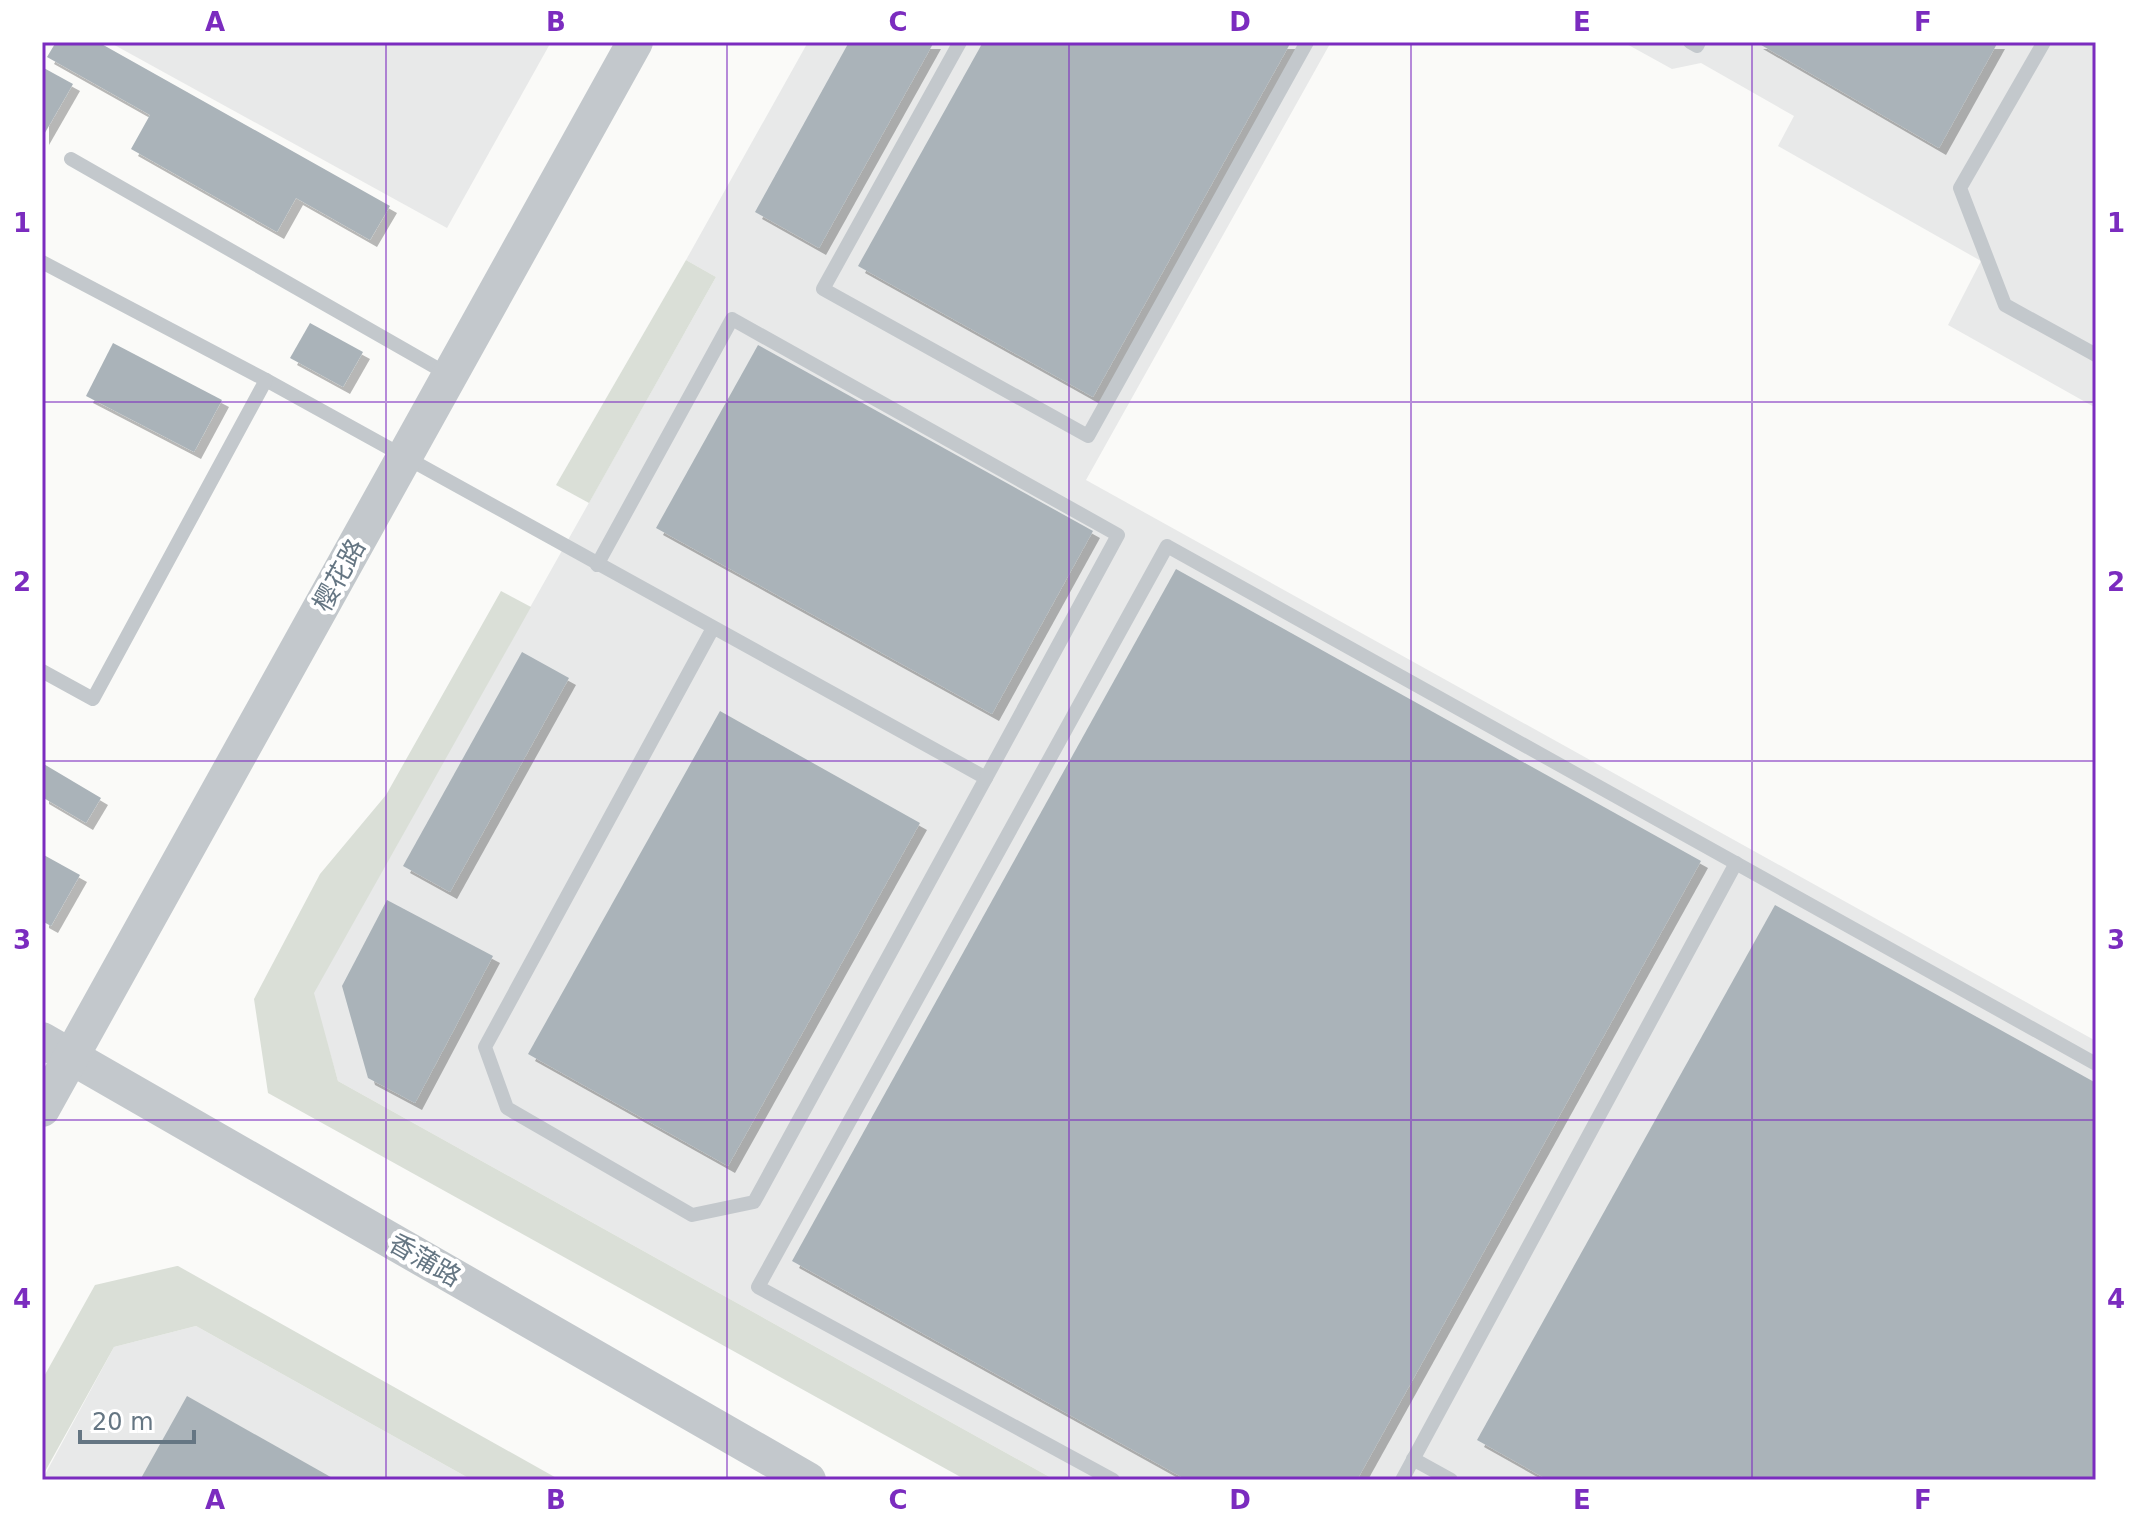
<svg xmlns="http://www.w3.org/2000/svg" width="2138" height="1522" font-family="'DejaVu Sans','Noto Sans SC',sans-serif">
  <defs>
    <filter id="shadow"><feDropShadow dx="7" dy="7" stdDeviation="0" flood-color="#0004"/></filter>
  </defs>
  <rect width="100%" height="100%" fill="#fafaf8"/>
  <g fill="#e8e9e9">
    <polygon points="109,42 551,42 447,228"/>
    <polygon points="808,42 1331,42 1086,480 2096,1041 2096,1480 1055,1480 338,1081 313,993 716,277 686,260"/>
    <polygon points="1623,42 2096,42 2096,408 1948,325 1981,261 1778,146 1794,116 1701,63 1672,69"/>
    <polygon points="196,1326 472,1480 42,1480 114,1347"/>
  </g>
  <g fill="#dadfd7">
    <polygon points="686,260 716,277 589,503 556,485"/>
    <polygon points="501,591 531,607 314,993 338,1081 1055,1480 966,1480 268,1093 254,999 320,874 386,795"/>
    <polygon points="177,1266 178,1266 560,1480 472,1480 196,1326 114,1347 42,1477 42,1380 95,1285"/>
  </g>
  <g fill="#aab3b9" filter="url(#shadow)">
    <polygon points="56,42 98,42 390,206 370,240 296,198 277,232 131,149 150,115 47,57"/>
    <polygon points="849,42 934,42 819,248 755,212"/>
    <polygon points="983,42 1291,42 1093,397 858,266"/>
    <polygon points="1756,42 1998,42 1939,148"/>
    <polygon points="42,67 73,84 42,138"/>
    <polygon points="310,323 363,352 343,387 290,358"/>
    <polygon points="113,343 222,400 194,452 86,396"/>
    <polygon points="758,345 1093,531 992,714 656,528"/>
    <polygon points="1176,569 1701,861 1357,1480 1187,1480 792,1261"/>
    <polygon points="522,652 569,678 450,892 403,866"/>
    <polygon points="720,711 920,823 728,1166 528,1054"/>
    <polygon points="42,763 101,798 86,823 42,797"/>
    <polygon points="42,854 80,875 51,926 42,921"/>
    <polygon points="387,900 493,956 415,1103 368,1078 342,986"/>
    <polygon points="1775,905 2096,1083 2096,1480 1548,1480 1477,1440"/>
    <polygon points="187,1396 336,1480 140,1480"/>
  </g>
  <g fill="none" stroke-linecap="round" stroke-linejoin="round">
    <g stroke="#c3c8cc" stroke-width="14">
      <polyline points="960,42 823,289 1088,436 1307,42"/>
      <polyline points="1690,42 1697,46 1699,42"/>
      <polyline points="2044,42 1960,188 2005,305 2096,355"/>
      <polyline points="71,159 449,375"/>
      <polyline points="42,262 266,380 986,778 754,1202 692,1215 507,1108 485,1047 713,628"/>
      <polyline points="597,565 732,319 1118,535 986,778"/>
      <polyline points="42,671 93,699 266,380"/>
      <polyline points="1413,1459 1451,1480"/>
      <polyline points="1113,1480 758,1287 1167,546 2096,1064"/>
      <polyline points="1402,1480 1736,863"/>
    </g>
    <g stroke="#c3c8cc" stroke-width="36">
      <polyline points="42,1040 808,1480"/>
      <polyline points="42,1109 635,42"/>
    </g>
  </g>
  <path fill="none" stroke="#7b2cbf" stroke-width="2" stroke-opacity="0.55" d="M386 42V1480M727 42V1480M1069 42V1480M1411 42V1480M1752 42V1480M42 402H2096M42 761H2096M42 1120H2096"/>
  <g text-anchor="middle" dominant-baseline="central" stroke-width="8" stroke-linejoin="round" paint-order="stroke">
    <g font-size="26" fill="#657683" stroke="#fff">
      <text transform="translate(339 575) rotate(-61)">樱花路</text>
      <text transform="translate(425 1260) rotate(30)">香蒲路</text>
    </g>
  </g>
  <rect width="2138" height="1522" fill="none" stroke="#ffffff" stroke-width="88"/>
  <path d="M80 1430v12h114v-12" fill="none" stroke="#657683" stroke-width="4"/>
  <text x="92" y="1430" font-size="24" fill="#657683" stroke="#ffffff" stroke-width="6" paint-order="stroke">20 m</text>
  <rect x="44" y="44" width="2050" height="1434" fill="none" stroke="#7b2cbf" stroke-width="3"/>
  <g font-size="26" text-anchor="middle" font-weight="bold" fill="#7b2cbf">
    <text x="215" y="31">A</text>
    <text x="556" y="31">B</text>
    <text x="898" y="31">C</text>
    <text x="1240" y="31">D</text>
    <text x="1582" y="31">E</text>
    <text x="1923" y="31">F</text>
    <text x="22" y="232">1</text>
    <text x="2116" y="232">1</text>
    <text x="22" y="591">2</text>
    <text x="2116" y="591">2</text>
    <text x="22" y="949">3</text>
    <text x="2116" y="949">3</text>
    <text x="22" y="1308">4</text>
    <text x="2116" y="1308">4</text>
    <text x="215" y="1509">A</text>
    <text x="556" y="1509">B</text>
    <text x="898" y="1509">C</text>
    <text x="1240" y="1509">D</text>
    <text x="1582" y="1509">E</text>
    <text x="1923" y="1509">F</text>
  </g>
</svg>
